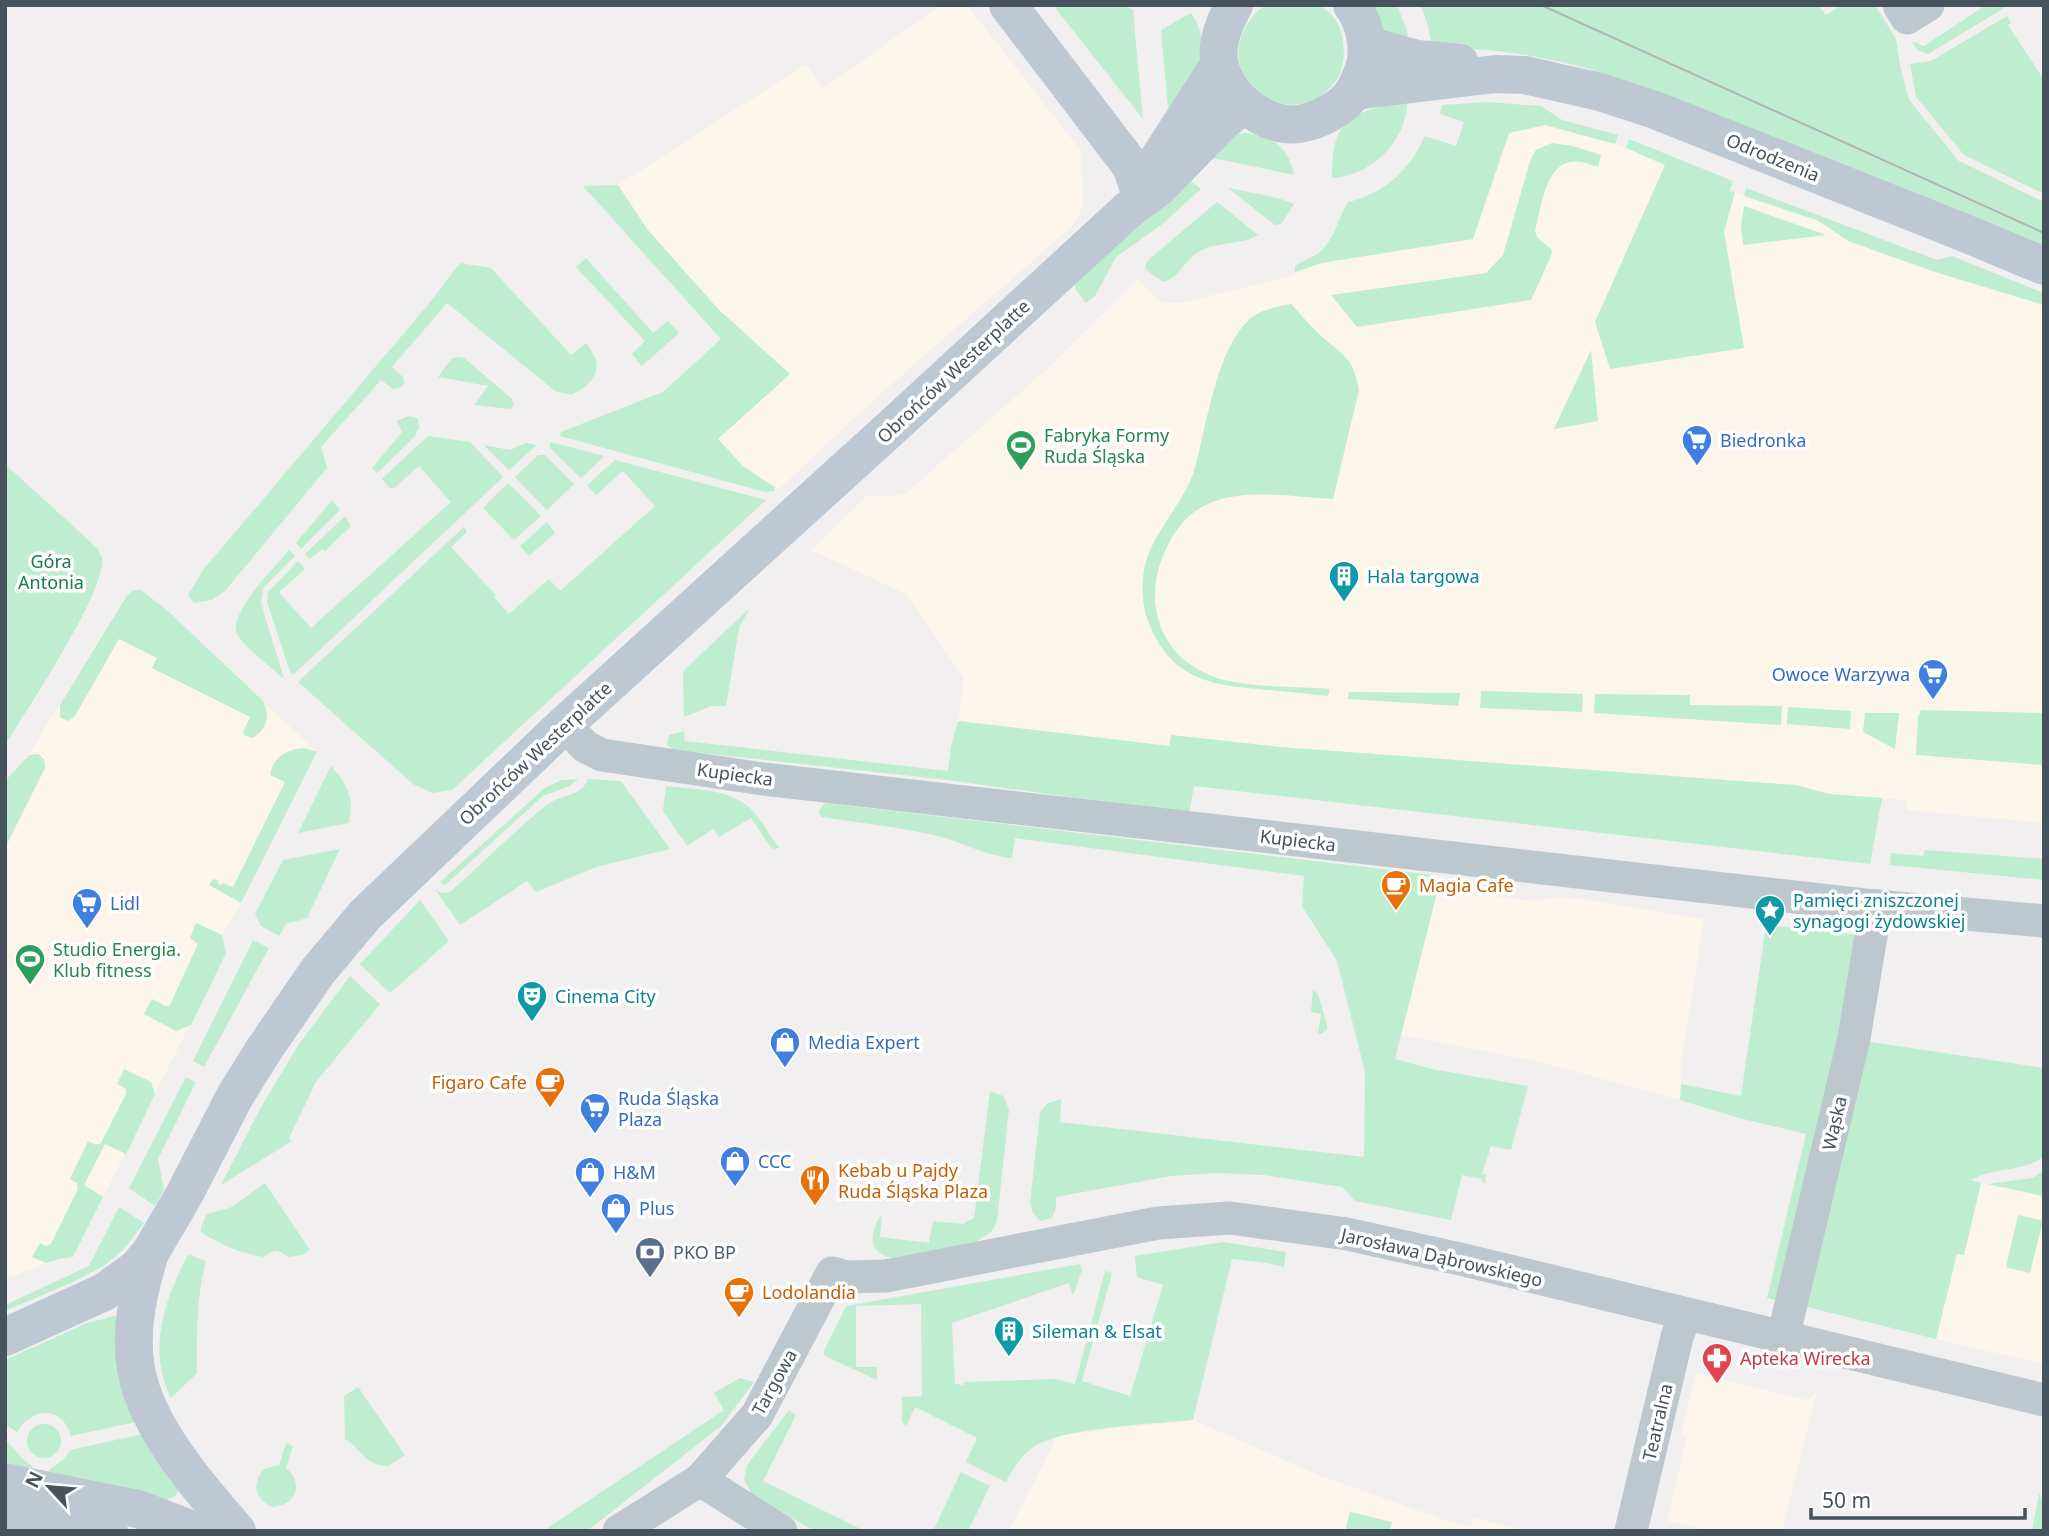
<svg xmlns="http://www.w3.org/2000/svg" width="2049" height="1536" font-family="'Noto Sans',sans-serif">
  <rect width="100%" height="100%" fill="#f1efef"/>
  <g fill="#fcf5e9">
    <polygon points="941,5 967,5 1081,151 1083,202 1081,211 1071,227 878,396 779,489 743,466 718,439 790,374 719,310 647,229 618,185 806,64 822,89"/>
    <polygon points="1545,125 1620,145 1744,196 1817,220 1848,241 1932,271 2044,305 2044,823 1906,810 1906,800 1829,794 1795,785 1280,747 1171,735 1170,746 958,721 964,678 906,594 811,550 867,496 904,495 1048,368 1137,280 1163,303 1180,303 1287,277 1321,263 1473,239 1509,133"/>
    <polygon points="140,589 169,612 317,752 241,903 222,935 226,953 73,1257 59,1259 5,1279 5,781 27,757 126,597 132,591"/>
    <polygon points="1438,889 1531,901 1558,897 1580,899 1704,919 1682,1056 1680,1100 1536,1061 1401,1035"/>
    <polygon points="1981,1183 2044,1197 2044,1364 1936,1339 1957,1253 1964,1254"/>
    <polygon points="1696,1373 1807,1400 1817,1392 1782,1531 1711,1531 1667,1521 1687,1436 1681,1434"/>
    <polygon points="1193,1420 1321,1476 1445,1520 1471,1527 1474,1518 1528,1531 1009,1531 1058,1435"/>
  </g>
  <g fill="#beeecf">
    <polygon points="1053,5 1125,5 1133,10 1143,119"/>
    <path d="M1267 5C1282 5 1301 2 1315 5 1346 12 1351 61 1335 82 1295 135 1215 86 1245 28 1250 18 1257 10 1267 5Z"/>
    <polygon points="1370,5 1397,5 1406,27 1410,47 1386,34"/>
    <path d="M1421 5H1819L1826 15 1842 5H1875L1896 39 1900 65 1909 100 1959 161 2044 202V248L1587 68C1535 55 1485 46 1432 49L1428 26Z"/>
    <polygon points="1986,5 2009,5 1928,54 1918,50 1911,41 1924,46"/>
    <path d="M1191 13C1218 52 1188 84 1169 120L1161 30Z"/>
    <polygon points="2007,16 2011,23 2008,25 2044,80 2044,194 1964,155 1916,97 1910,64 1931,61"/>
    <path d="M1407 102C1407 142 1370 176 1332 178 1331 116 1353 111 1407 102Z"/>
    <path d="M1487 102 1541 106 1562 120 1618 135 1615 144 1545 125 1509 133 1473 239 1321 263 1295 272V267C1302 260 1312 258 1320 252 1335 238 1338 219 1348 202 1385 193 1410 170 1425 136L1456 146 1464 122 1440 114 1442 105Z"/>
    <path d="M1248 133C1273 136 1290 150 1294 175L1204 156 1236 134Z"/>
    <polygon points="1629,139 1733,181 1730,191 1735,192 1724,232 1744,348 1610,369 1595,322 1665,165 1626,148"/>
    <path d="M1552 143 1573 146 1601 155 1598 167C1589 164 1579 160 1570 162 1544 167 1541 211 1535 231L1537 237 1552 250 1551 256 1531 300 1357 327 1331 295 1486 273 1503 255 1531 158 1536 150Z"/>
    <polygon points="1184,175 1201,189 1161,225 1116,257 1095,296 1086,303 1076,290 1074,282"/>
    <polygon points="618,185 647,229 719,310 790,374 718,439 743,466 774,487 775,491 765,492 560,436 561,432 663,392 721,339 583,186"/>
    <polygon points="1228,188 1278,198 1294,204 1281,224 1275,225"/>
    <polygon points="1746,188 1937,260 1952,256 2044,293 2044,305 1932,271 1848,241 1817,220 1744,196"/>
    <path d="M1217 202 1258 235C1240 246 1217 241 1198 252 1184 261 1179 277 1164 282L1146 270V264L1149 259Z"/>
    <polygon points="1744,206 1826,235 1743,245 1741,226"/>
    <polygon points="586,258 653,333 668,321 679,333 642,366 632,354 645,341 576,267"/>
    <path d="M460 263 491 268 571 355 586 343C605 366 597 382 571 395L555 391 447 303 392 367 404 378V384L399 388 393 389 381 380 321 447 327 468 225 591 212 600 194 603 188 595 203 570 427 306Z"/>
    <path d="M1291 304C1300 313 1308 324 1318 333 1342 356 1352 353 1359 390L1333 499C1291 497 1241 486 1202 507 1185 516 1173 533 1165 551 1143 600 1157 652 1209 675 1238 688 1296 686 1330 689L1328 696C1305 694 1281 691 1258 689 1209 685 1171 677 1150 626 1141 605 1140 580 1147 558 1158 527 1182 504 1193 474 1207 429 1215 349 1251 318 1262 309 1277 307 1291 304Z"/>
    <polygon points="1591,350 1598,421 1554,429"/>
    <polygon points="458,357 464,358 512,399 514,405 511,409 474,405 488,386 438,377 452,358"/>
    <polygon points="409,416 418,418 419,428 415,436 377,473 372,468 402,432 397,421"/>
    <polygon points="428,436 470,442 503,477 294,674 290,672 267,602 268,592 298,561 305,569 279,592 311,628 451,502 419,466 394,488 390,488 382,479"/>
    <polygon points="550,442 601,455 604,457 581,478 550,448"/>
    <polygon points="526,443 537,445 509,470 484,445 510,450"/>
    <polygon points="538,455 545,455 574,484 547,510 515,477"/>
    <polygon points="615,460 766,500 452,790 432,793 413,784 298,682 464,527 467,532 451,547 496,595 494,597 509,614 549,579 560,591 655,506 623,471 596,495 587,485"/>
    <path d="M5 464 98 549C99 553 101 556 102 559 106 591 25 713 5 745Z"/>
    <polygon points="508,483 541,516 514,540 483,508"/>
    <polygon points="332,500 340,510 301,549 296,543"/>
    <polygon points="345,516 351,526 325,551 322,549 310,559 305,554"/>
    <polygon points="547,522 555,533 529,556 520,546"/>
    <path d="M289 550 295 556 263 588 261 603 284 679C274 670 242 645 237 634 228 613 275 567 289 550Z"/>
    <path d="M140 589 169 612 262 700C271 713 267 731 252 738L244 735 243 732 250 717 152 668 157 658 119 639 75 716 68 721 60 717V705L126 597 132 591Z"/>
    <polygon points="749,609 739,628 726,706 711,706 684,717 683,671"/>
    <polygon points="1481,691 1583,694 1582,712 1480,708"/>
    <polygon points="1349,692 1460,693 1458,706 1348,699"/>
    <polygon points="1595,694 1690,695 1690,705 1782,706 1781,725 1594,713"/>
    <polygon points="1788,707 1851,711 1850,729 1787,724"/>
    <polygon points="1921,710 2044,713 2044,765 1916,755 1918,717"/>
    <polygon points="1865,713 1899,713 1895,749 1863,732"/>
    <polygon points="958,721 1169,746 1171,735 1280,747 1795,785 1829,794 1882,798 1870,864 1194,786 1189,814 948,780 674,750 667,745 669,735 684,731 685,741 948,771 951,746"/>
    <path d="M304 748 317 752 241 903 209 885 213 879 219 881 217 883 221 885 223 883 233 887 285 782 270 775C273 757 287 749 304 748Z"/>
    <polygon points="38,754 44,759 45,768 5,848 5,781 29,755"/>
    <path d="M331 766C348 786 354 796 349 823L298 833Z"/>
    <polygon points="578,779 570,786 543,796 445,885 440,882 545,788 561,780"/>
    <path d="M588 779 621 781 670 849 596 867 536 892 527 881 460 925 435 889 441 893 450 892C483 863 514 831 548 804 562 794 581 797 588 779Z"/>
    <path d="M666 786C694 790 728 788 750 808 761 819 770 836 779 848L772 849 751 818 719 837 713 829 687 846 663 811Z"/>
    <path d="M825 803 1433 875 1438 889 1395 1059 1432 1069 1528 1086 1511 1150 1491 1146 1482 1174 1486 1175 1485 1183 1482 1182V1179L1462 1175 1451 1220 1355 1201 1342 1187 1263 1175 1217 1173 1171 1176 1056 1197V1207L1052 1218 1040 1221 1033 1213 1030 1203 1040 1112 1048 1103 1061 1099 1060 1122 1364 1157 1365 1072 1337 961 1302 906 1304 876 1015 838 1012 858C985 856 961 841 934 835 898 827 860 823 822 817L818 812Z"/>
    <polygon points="340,849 307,918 286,924 279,936 261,926 255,914 283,860"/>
    <polygon points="1925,850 2044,859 2044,880 1890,865 1891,853 1923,856"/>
    <polygon points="420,900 449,941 390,993 360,964"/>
    <polygon points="196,923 222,935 226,953 191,1025 176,1031 144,1014 152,999 166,1006 170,1005 197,946 197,943 190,938"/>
    <polygon points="1766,925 1860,935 1779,1301 1767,1298 1806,1134 1739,1118 1680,1100 1681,1084 1741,1096"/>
    <polygon points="253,940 269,948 204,1067 193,1061"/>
    <polygon points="350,976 380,1004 316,1082 289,1138 292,1141 221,1185 260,1109 299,1044"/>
    <polygon points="1313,990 1318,994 1327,1025 1327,1029 1321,1034 1318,1033 1321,1014 1311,1012"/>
    <path d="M1864 1041 2044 1068V1157C2022 1172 1994 1167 1971 1180L1981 1183 1964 1255 1957 1254 1936 1339 1799 1305Z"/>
    <polygon points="124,1069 151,1082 155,1094 126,1154 105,1144 84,1185 103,1197 73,1257 59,1259 46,1263 32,1257 40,1243 46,1246 51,1244 78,1189 77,1183 70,1179 88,1141 96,1145 101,1143 126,1094 126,1089 117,1084"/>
    <polygon points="186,1077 196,1082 158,1159 164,1189 155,1206 129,1188"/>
    <path d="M990 1091 1003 1096 1009 1109 997 1221 992 1231 976 1242 892 1258C867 1252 870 1235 880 1216H882L880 1237 929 1243 933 1221 963 1224 974 1218Z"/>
    <polygon points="2044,1171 2044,1196 1988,1184 2032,1178"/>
    <path d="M265 1183 310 1250 303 1255 288 1257C279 1249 273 1249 264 1257 242 1254 219 1244 201 1232V1227L207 1214 232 1207Z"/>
    <polygon points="119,1207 144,1223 124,1249 105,1265 73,1282 5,1311 5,1305 89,1266"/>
    <polygon points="2018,1215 2043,1221 2030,1273 2006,1267"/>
    <path d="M1223 1242 1286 1252 1284 1267 1267 1263 1232 1259 1193 1420C1154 1424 1061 1427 1032 1448 1020 1457 1013 1469 1006 1482L966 1462 977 1438 915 1407 906 1426 902 1422V1397L922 1396 921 1304 856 1306V1367H877V1380L825 1356 823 1352 846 1306 1080 1264 1082 1270 1073 1296 1069 1283 952 1323 955 1384 964 1385V1382L1055 1379 1075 1384 1105 1271 1112 1273 1082 1381 1130 1396 1163 1285 1137 1277 1135 1256Z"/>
    <path d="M190 1255 206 1261C196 1299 197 1334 197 1373L171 1398C147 1349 164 1303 187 1256Z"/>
    <path d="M114 1316 118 1317 145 1420 71 1436C62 1405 32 1407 17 1432L5 1424V1360L87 1323Z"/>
    <polygon points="740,1378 754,1382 721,1426 587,1531 543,1531 724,1410 714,1393"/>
    <path d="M358 1387 405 1455 388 1466C361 1464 364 1450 345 1439L344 1396Z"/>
    <polygon points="789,1410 796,1415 763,1481 865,1531 814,1531 751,1493 744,1479 747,1465"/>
    <circle cx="44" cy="1441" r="17"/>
    <polygon points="152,1432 180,1488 175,1496 165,1501 47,1482 50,1469 64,1459 70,1450"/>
    <path d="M5 1440C16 1448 20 1459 32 1466L30 1478 5 1474Z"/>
    <path d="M286 1443 293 1446 286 1468C304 1483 297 1505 273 1507 255 1500 251 1484 264 1469L279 1465Z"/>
    <polygon points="961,1472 990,1486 968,1531 933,1531"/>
    <polygon points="2039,1493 2044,1505 2044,1531 2032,1531"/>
    <polygon points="1350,1512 1392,1522 1390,1531 1345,1531"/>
  </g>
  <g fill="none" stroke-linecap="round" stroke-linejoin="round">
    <g stroke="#bdc7ce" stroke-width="33">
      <polyline points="1899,5 1907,18 1928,5"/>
      <polyline points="564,725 586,747 602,755 763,779 1865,905 2044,921"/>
      <polyline points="1783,1338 1854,1038 1876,906"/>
      <polyline points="700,1480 757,1415 832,1273 847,1277 886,1276 1158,1223 1230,1218 1347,1234 1460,1259 2044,1400"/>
      <polyline points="619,1531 700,1480 781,1531"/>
      <polyline points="1631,1531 1677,1337 1685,1315"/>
    </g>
    <g stroke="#bdc8d2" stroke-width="38">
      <polyline points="1008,5 1131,166 1139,189"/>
      <path d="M1234 5C1224 23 1215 46 1220 66 1226 94 1256 120 1285 124 1300 126 1318 120 1331 112 1340 107 1349 100 1354 91 1358 85 1360 78 1363 71 1371 52 1365 22 1352 5"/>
      <polyline points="1367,45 1417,59 1460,63"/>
      <polyline points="1354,91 1495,74 1525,75 1600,92 1655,110 1955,229 2044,266"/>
      <polyline points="1152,169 1219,65"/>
      <path d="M150 1253C139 1289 129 1330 136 1369 146 1427 199 1488 237 1531"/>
      <polyline points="5,1337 104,1292 136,1269 150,1253 184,1195 235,1096 263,1051 318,971 365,915 564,725 891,428 1128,210 1159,187 1222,122 1244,105"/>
      <polyline points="5,1482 138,1509 195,1531"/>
      <polyline points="5,1511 109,1531"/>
    </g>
    <polyline stroke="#b1b4b9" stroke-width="2" points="1541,5 2044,233"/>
  </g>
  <defs>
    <g id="supermarket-pin" transform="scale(1.575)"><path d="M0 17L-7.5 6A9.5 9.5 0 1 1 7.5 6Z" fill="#3f7fe0" stroke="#fff"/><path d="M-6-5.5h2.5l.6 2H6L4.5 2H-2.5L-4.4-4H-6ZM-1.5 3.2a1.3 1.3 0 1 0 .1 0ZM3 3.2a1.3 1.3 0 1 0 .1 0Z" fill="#fff"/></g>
    <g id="stadium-pin" transform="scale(1.575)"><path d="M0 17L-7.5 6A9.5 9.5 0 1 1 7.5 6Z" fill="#2e9e5b" stroke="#fff"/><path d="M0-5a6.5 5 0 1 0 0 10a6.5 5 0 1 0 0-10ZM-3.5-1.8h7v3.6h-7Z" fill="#fff"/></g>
    <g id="building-pin" transform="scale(1.575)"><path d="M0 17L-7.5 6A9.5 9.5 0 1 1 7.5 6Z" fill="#0f9aa8" stroke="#fff"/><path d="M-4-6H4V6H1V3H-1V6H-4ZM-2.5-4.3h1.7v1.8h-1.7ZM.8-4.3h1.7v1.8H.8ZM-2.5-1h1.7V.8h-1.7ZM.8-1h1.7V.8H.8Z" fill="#fff"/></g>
    <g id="cafe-pin" transform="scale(1.575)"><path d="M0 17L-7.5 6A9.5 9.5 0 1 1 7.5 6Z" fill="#e8710a" stroke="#fff"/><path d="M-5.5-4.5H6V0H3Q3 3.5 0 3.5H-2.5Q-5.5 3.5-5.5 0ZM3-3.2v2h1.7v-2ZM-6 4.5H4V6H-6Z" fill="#fff"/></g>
    <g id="sight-pin" transform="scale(1.575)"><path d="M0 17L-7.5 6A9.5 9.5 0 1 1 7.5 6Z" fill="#0f9aa8" stroke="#fff"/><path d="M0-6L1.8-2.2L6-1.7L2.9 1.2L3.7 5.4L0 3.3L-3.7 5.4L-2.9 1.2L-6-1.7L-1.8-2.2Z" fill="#fff"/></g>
    <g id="theatre-pin" transform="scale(1.575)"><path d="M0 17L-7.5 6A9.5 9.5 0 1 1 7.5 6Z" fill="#0f9aa8" stroke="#fff"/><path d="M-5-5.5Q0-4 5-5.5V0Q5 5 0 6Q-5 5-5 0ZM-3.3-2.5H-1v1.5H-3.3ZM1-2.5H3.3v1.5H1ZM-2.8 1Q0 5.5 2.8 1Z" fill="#fff"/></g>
    <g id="shop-pin" transform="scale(1.575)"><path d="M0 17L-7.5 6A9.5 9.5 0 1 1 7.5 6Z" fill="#3f7fe0" stroke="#fff"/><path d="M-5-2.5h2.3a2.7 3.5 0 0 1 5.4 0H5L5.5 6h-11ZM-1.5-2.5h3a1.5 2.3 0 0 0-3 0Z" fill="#fff"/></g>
    <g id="restaurant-pin" transform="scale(1.575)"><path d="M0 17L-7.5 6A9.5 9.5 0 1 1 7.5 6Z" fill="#e8710a" stroke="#fff"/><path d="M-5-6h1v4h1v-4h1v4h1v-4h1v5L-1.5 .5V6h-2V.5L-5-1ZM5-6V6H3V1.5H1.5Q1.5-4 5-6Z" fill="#fff"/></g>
    <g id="bank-pin" transform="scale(1.575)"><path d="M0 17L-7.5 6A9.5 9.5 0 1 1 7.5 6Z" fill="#5c6f8a" stroke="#fff"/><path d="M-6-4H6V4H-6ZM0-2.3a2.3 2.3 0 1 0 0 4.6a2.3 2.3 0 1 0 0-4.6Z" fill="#fff"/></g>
    <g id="pharmacy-pin" transform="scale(1.575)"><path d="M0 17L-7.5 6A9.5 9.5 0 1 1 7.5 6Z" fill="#e0444e" stroke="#fff"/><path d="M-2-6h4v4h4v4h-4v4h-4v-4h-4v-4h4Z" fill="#fff"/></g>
  </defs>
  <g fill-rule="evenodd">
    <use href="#supermarket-pin" x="1697" y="440"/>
    <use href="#stadium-pin" x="1021" y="445"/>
    <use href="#building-pin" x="1344" y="576"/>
    <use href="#supermarket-pin" x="1933" y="674"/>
    <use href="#cafe-pin" x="1396" y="885"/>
    <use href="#supermarket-pin" x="87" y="903"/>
    <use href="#sight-pin" x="1770" y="910"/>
    <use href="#stadium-pin" x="30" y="959"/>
    <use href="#theatre-pin" x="532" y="996"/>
    <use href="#shop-pin" x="785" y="1042"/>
    <use href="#cafe-pin" x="550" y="1082"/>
    <use href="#supermarket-pin" x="595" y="1108"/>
    <use href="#shop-pin" x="735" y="1161"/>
    <use href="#shop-pin" x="590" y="1172"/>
    <use href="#restaurant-pin" x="815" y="1180"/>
    <use href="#shop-pin" x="616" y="1208"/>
    <use href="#bank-pin" x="650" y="1252"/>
    <use href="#cafe-pin" x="739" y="1292"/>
    <use href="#building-pin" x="1009" y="1331"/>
    <use href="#pharmacy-pin" x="1717" y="1358"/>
  </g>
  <g text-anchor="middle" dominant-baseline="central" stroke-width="7" stroke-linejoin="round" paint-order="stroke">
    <g font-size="18" fill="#47535c" stroke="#fff">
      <text transform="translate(1773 157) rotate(22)">Odrodzenia</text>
      <text transform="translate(953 371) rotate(-43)">Obrońców Westerplatte</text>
      <text transform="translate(535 753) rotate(-43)">Obrońców Westerplatte</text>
      <text transform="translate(735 774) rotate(8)">Kupiecka</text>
      <text transform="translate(1298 840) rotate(7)">Kupiecka</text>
      <text transform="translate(1834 1123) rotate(-77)">Wąska</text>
      <text transform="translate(1442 1257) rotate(13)">Jarosława Dąbrowskiego</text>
      <text transform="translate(774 1382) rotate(-61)">Targowa</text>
      <text transform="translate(1657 1422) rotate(-77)">Teatralna</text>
    </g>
    <g font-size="18" fill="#27864d" stroke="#fff" text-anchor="start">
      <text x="1044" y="435">Fabryka Formy<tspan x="1044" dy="21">Ruda Śląska</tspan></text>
      <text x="53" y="949">Studio Energia.<tspan x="53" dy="21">Klub fitness</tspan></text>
    </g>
    <g font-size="18" fill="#366cbe" stroke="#fff" text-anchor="start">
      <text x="1720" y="440">Biedronka</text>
      <text x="1910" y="674" text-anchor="end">Owoce Warzywa</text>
      <text x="110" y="903">Lidl</text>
      <text x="808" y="1042">Media Expert</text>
      <text x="618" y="1098">Ruda Śląska<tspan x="618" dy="21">Plaza</tspan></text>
      <text x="758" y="1161">CCC</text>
      <text x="613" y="1172">H&amp;M</text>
      <text x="639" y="1208">Plus</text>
    </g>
    <g font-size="18" fill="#187d47" stroke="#fff">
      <text x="51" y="561">Góra<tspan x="51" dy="21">Antonia</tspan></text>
    </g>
    <g font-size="18" fill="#0d838f" stroke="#fff" text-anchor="start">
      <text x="1367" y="576">Hala targowa</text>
      <text x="1793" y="900">Pamięci zniszczonej<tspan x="1793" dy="21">synagogi żydowskiej</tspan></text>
      <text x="555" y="996">Cinema City</text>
      <text x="1032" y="1331">Sileman &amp; Elsat</text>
    </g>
    <g font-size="18" fill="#c56008" stroke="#fff" text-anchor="start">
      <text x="1419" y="885">Magia Cafe</text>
      <text x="527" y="1082" text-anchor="end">Figaro Cafe</text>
      <text x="838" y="1170">Kebab u Pajdy<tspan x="838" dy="21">Ruda Śląska Plaza</tspan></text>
      <text x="762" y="1292">Lodolandia</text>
    </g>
    <g font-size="18" fill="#4e5e75" stroke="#fff" text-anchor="start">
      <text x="673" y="1252">PKO BP</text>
    </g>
    <g font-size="18" fill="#be3a42" stroke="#fff" text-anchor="start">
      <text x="1740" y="1358">Apteka Wirecka</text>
    </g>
  </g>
  <rect width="2049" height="1536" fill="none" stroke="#47535c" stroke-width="14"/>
  <g transform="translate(49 1487) rotate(296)" stroke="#ffffff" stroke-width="5" paint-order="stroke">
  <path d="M0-5L12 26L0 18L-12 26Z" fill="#47535c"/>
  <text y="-10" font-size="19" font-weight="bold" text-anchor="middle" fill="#47535c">N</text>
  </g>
  <path d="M1811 1508v10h214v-10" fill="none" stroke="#47535c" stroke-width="3.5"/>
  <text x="1822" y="1508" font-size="21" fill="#47535c" stroke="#ffffff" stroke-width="5" paint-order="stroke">50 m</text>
</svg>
